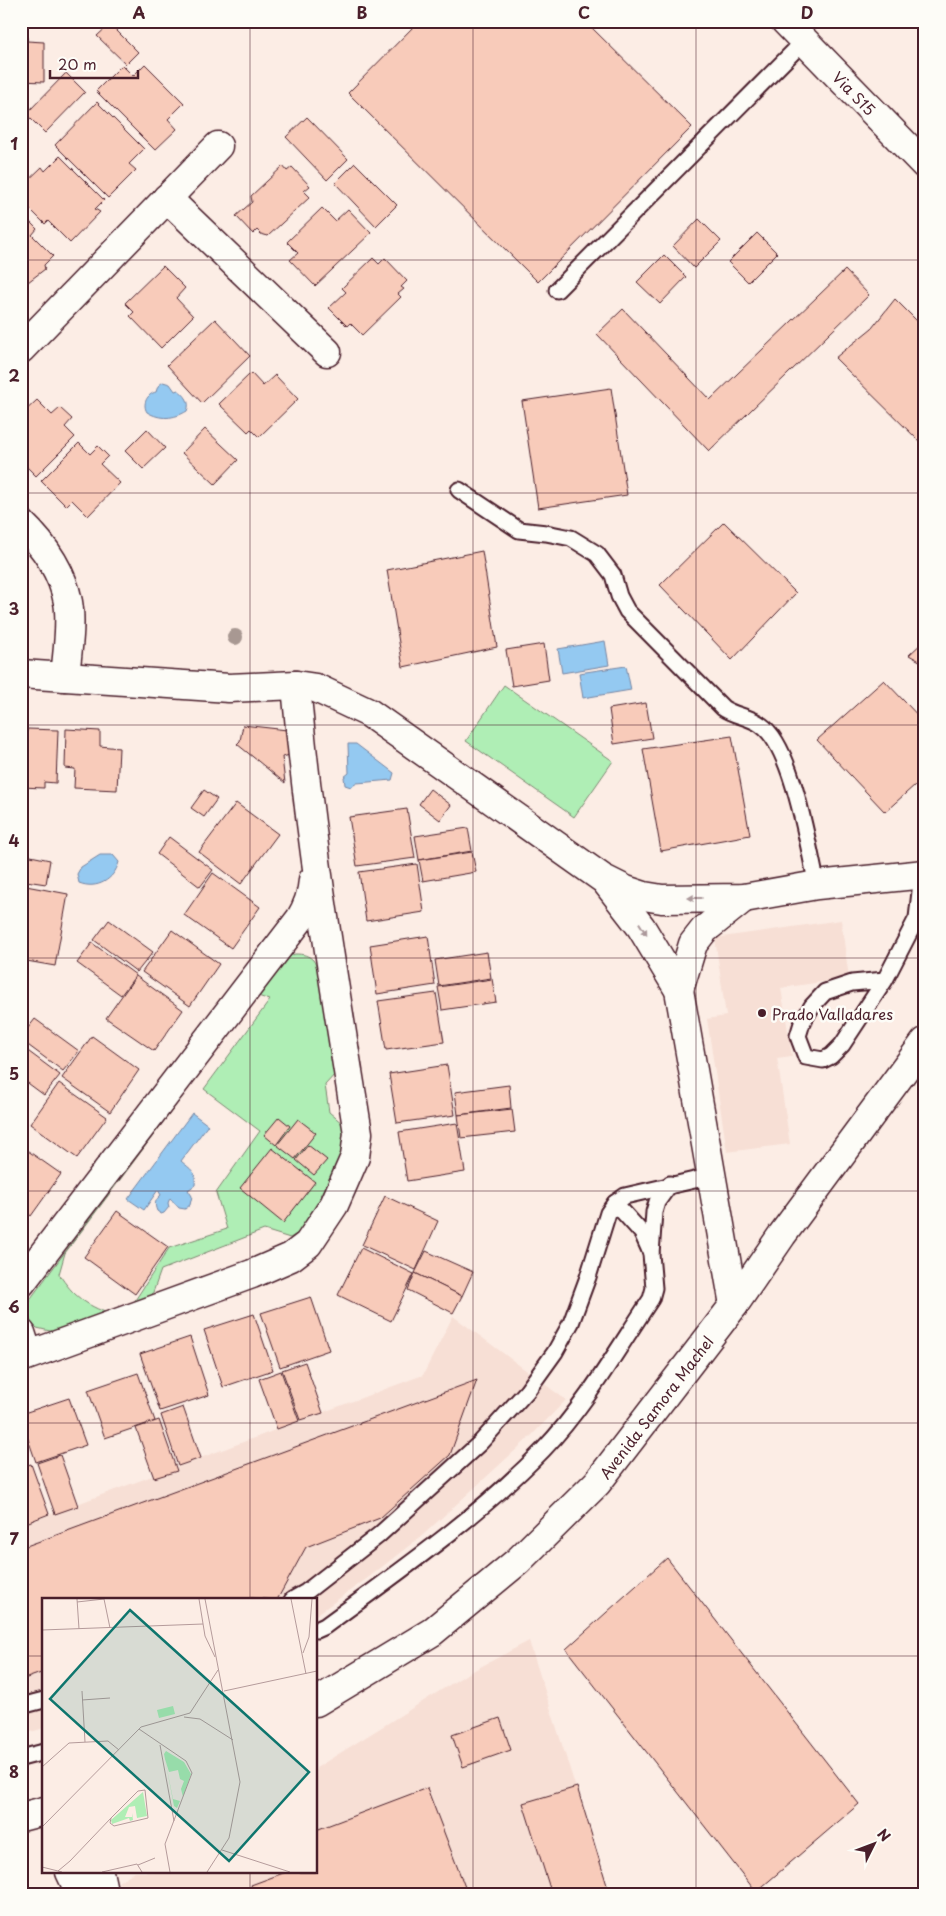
<svg xmlns="http://www.w3.org/2000/svg" width="946" height="1916" font-family="'Playpen Sans',sans-serif">
  <rect width="100%" height="100%" fill="#fcede5"/>
  <filter id="ink" filterUnits="userSpaceOnUse"><feTurbulence type="fractalNoise" baseFrequency=".02" numOctaves="2"/><feDisplacementMap in="SourceGraphic" scale="10" xChannelSelector="R" yChannelSelector="G"/><feConvolveMatrix kernelMatrix="1 2 1 2 8 2 1 2 1" color-interpolation-filters="sRGB"/></filter>
  <g filter="url(#ink)">
    <g fill="#f7dfd5">
      <polygon points="841,920 849,978 781,988 792,1056 777,1058 790,1144 727,1152 707,1019 726,1016 715,938"/>
      <polygon points="453,1316 566,1400 532,1435 424,1534 369,1577 316,1615 316,1600 44,1600 44,1728 21,1735 21,1525 423,1375"/>
      <polygon points="529,1641 610,1895 123,1895 118,1882 134,1872 316,1872 316,1768 467,1674"/>
    </g>
    <g fill="#afeeb5" stroke="#7c8670">
      <polygon points="504,685 613,761 574,817 466,741"/>
      <path d="M295 954C303 954 308 955 313 960 322 970 333 1055 336 1073L325 1085 329 1112 343 1124V1154L303 1230 290 1238 264 1230 161 1270 151 1298 132 1305 169 1248 227 1229 216 1193 260 1131 204 1089 270 1000 258 996 65 1253 59 1274C73 1296 86 1305 110 1314L54 1332 37 1328 31 1322 27 1312 31 1298 281 960Z"/>
    </g>
    <g fill="#94c9f1" stroke="#7685a2">
      <path d="M163 382 170 384 175 391 178 390C185 395 191 402 187 411 174 419 160 420 147 412 142 404 147 394 156 392L158 386Z"/>
      <polygon points="605,641 609,665 562,673 558,649"/>
      <polygon points="626,666 631,690 583,698 579,673"/>
      <polygon points="348,744 356,744 394,773 392,780 357,783 351,787 345,785 344,777 349,773"/>
      <path d="M100 855H113L119 862C114 880 97 890 79 883L77 874 81 867Z"/>
      <path d="M192 1113 208 1125 181 1161C190 1169 197 1171 195 1185L188 1190 192 1196 190 1205 185 1209 179 1208 170 1198 168 1203 169 1207 164 1213 161 1214 157 1211C154 1204 155 1200 161 1195L158 1190 144 1210 128 1199Z"/>
    </g>
    <g fill="#f8cbba" stroke="#4a1f2b">
      <polygon points="419,21 585,21 692,127 538,282 348,93"/>
      <polygon points="21,24 27,24 27,41 44,42 44,82 21,81"/>
      <polygon points="110,24 138,52 126,64 97,36"/>
      <polygon points="145,64 184,103 168,119 177,129 155,150 96,91 122,65 133,76"/>
      <polygon points="66,73 85,92 45,133 26,114"/>
      <polygon points="97,102 144,149 129,164 136,170 108,198 55,145"/>
      <polygon points="307,117 348,159 327,180 286,137"/>
      <polygon points="60,156 104,200 95,209 100,212 70,243 48,221 45,224 21,200 21,197 27,192 21,187 42,167 45,171"/>
      <polygon points="355,163 397,205 376,226 335,183"/>
      <polygon points="283,166 287,171 292,167 310,186 304,191 310,197 268,236 261,234 257,230 253,234 236,216 252,202 251,196"/>
      <polygon points="322,208 335,221 348,209 371,233 315,286 290,260 298,253 287,242"/>
      <polygon points="21,213 37,229 32,235 53,256 44,265 45,269 28,282 21,283"/>
      <polygon points="699,219 721,241 694,268 673,246"/>
      <polygon points="757,233 777,253 748,282 728,262"/>
      <polygon points="664,255 686,277 660,304 637,282"/>
      <polygon points="373,258 379,264 385,258 407,281 401,287 404,289 398,294 401,297 362,335 350,323 347,326 329,308 346,292 342,288"/>
      <polygon points="163,266 185,288 176,298 193,316 161,348 130,316 134,312 125,303"/>
      <polygon points="845,270 869,295 709,451 597,334 623,309 710,400"/>
      <polygon points="895,299 925,329 925,447 835,358 872,328"/>
      <polygon points="215,319 250,356 202,403 167,365"/>
      <polygon points="251,373 263,386 275,375 298,399 259,437 251,429 248,432 219,404"/>
      <polygon points="611,388 627,495 538,508 522,401"/>
      <polygon points="37,400 52,415 60,408 72,419 65,427 75,437 36,476 21,461 21,415"/>
      <polygon points="147,429 165,448 143,469 125,451"/>
      <polygon points="205,429 238,460 215,484 182,453"/>
      <polygon points="79,443 90,454 98,446 108,456 100,464 120,483 88,516 72,500 66,506 41,481"/>
      <polygon points="724,522 796,593 732,660 660,585"/>
      <polygon points="482,551 497,647 403,667 387,570"/>
      <polygon points="925,640 925,664 909,655"/>
      <polygon points="544,644 549,680 512,686 506,650"/>
      <polygon points="884,680 925,723 925,776 885,812 817,740"/>
      <polygon points="646,703 652,738 614,744 609,709"/>
      <polygon points="243,725 287,730 290,755 282,757 285,783 237,744 240,741"/>
      <polygon points="27,729 58,730 56,783 44,782 44,788 21,787 21,744 26,744"/>
      <polygon points="66,729 100,731 100,746 119,748 117,790 74,788 75,769 65,768"/>
      <polygon points="732,736 750,835 661,851 643,749"/>
      <polygon points="430,789 451,805 440,820 419,804"/>
      <polygon points="204,790 217,799 204,817 191,808"/>
      <polygon points="236,803 278,834 241,884 199,852"/>
      <polygon points="407,809 415,858 357,866 349,817"/>
      <polygon points="468,828 472,851 419,860 415,836"/>
      <polygon points="169,837 213,870 200,887 157,854"/>
      <polygon points="472,852 476,872 423,881 419,860"/>
      <polygon points="21,854 50,860 46,884 26,881 26,886 68,894 55,966 21,960"/>
      <polygon points="417,864 424,912 366,921 359,872"/>
      <polygon points="213,873 260,907 231,948 184,915"/>
      <polygon points="109,920 153,952 137,972 94,940"/>
      <polygon points="172,930 219,964 190,1006 142,972"/>
      <polygon points="428,936 435,985 377,994 370,945"/>
      <polygon points="92,943 136,975 121,995 77,963"/>
      <polygon points="487,952 491,978 439,986 435,960"/>
      <polygon points="136,976 183,1010 154,1051 106,1018"/>
      <polygon points="492,979 496,1002 442,1010 438,987"/>
      <polygon points="436,993 444,1042 386,1050 378,1001"/>
      <polygon points="35,1019 79,1051 63,1071 21,1040 21,1037"/>
      <polygon points="92,1036 139,1070 110,1112 62,1078"/>
      <polygon points="21,1046 60,1075 44,1095 21,1078"/>
      <polygon points="447,1065 455,1115 397,1123 389,1074"/>
      <polygon points="59,1083 107,1117 77,1158 30,1124"/>
      <polygon points="509,1085 511,1108 458,1115 455,1092"/>
      <polygon points="512,1109 515,1132 461,1138 458,1115"/>
      <polygon points="279,1117 290,1126 276,1145 264,1135"/>
      <polygon points="298,1119 316,1133 295,1159 277,1145"/>
      <polygon points="457,1123 465,1172 407,1181 399,1132"/>
      <polygon points="308,1145 327,1160 314,1175 296,1160"/>
      <polygon points="21,1146 61,1174 31,1216 21,1208"/>
      <polygon points="272,1148 315,1182 283,1223 240,1188"/>
      <polygon points="385,1196 438,1221 416,1270 362,1245"/>
      <polygon points="117,1211 168,1247 135,1294 84,1257"/>
      <polygon points="21,1217 28,1222 21,1231"/>
      <polygon points="361,1248 414,1274 391,1321 338,1295"/>
      <polygon points="426,1251 473,1272 462,1296 415,1273"/>
      <polygon points="415,1273 462,1296 453,1313 408,1290"/>
      <polygon points="311,1297 329,1350 280,1367 261,1313"/>
      <polygon points="254,1314 273,1370 223,1387 204,1330"/>
      <polygon points="190,1337 209,1395 160,1411 140,1354"/>
      <polygon points="305,1362 323,1413 300,1420 282,1370"/>
      <polygon points="281,1371 299,1421 277,1429 259,1379"/>
      <polygon points="138,1373 155,1421 105,1438 88,1390"/>
      <polygon points="477,1380 450,1455 380,1518 306,1547 277,1600 251,1598 246,1600 44,1600 44,1672 21,1680 21,1548"/>
      <polygon points="69,1398 86,1445 36,1462 21,1419 21,1414"/>
      <polygon points="183,1407 201,1458 178,1466 161,1415"/>
      <polygon points="159,1420 177,1471 154,1478 136,1428"/>
      <polygon points="21,1446 27,1462 21,1464"/>
      <polygon points="60,1455 78,1506 55,1514 37,1463"/>
      <polygon points="31,1464 49,1514 26,1523 21,1509 21,1467"/>
      <polygon points="667,1558 859,1804 756,1892 566,1649"/>
      <polygon points="500,1718 511,1750 463,1767 452,1735"/>
      <polygon points="577,1787 610,1895 552,1895 523,1803"/>
      <polygon points="427,1788 468,1895 254,1895 251,1885 286,1872 316,1872 316,1830"/>
    </g>
    <g fill="none" stroke-linecap="round" stroke-linejoin="round">
      <g stroke="#4a1f2b" stroke-width="19">
        <g id="lane">
          <polyline points="557,290 804,41"/>
          <path d="M459 490 519 530 546 533 571 538 597 554 613 575 619 596 627 611 723 708C734 716 749 716 761 725 793 747 808 847 817 885"/>
          <polyline points="885,980 852,983 825,992 812,1006 802,1023 798,1036 806,1057 823,1060 831,1056 842,1045 885,980 917,918 922,874"/>
          <polyline points="615,1203 642,1233 651,1253"/>
          <polyline points="292,1600 306,1592 379,1535 480,1443 527,1391 555,1352 571,1323 588,1277 608,1213 615,1203 625,1196 712,1176"/>
          <path d="M316 1630 325 1626C400 1571 478 1517 543 1450 586 1405 617 1350 651 1299L654 1288 651 1254 654 1212 657 1202 670 1184"/>
          <polyline points="21,1706 44,1700"/>
          <polyline points="21,1758 44,1752"/>
        </g>
      </g>
      <g stroke="#4a1f2b" stroke-width="31">
        <g id="street">
          <polyline points="167,198 327,352"/>
          <polyline points="21,349 218,146"/>
          <path d="M21 523C44 545 62 570 68 602 72 624 67 654 65 677"/>
          <polyline points="21,674 229,688 296,685 316,688 369,713 602,878 626,890 644,896 662,899 744,898 817,885 925,874"/>
          <polyline points="607,883 641,927 679,990 734,1305"/>
          <polyline points="679,990 693,944 704,930 744,898"/>
          <path d="M21 1283 300 919C308 906 312 894 313 880"/>
          <polyline points="21,1333 25,1345 21,1354"/>
          <path d="M21 1358 252 1274 291 1257 308 1244 334 1205 355 1157 358 1133C334 984 309 836 296 685"/>
        </g>
      </g>
      <g stroke="#4a1f2b" stroke-width="31">
        <g id="secondary">
          <path id="s1" d="M785 21 925 165"/>
          <path id="s2" d="M316 1702 432 1632 518 1561 597 1483 734 1305 782 1235 925 1042"/>
          <polyline points="21,1817 44,1811"/>
          <polyline points="70,1872 81,1895"/>
          <polyline points="99,1872 104,1895"/>
        </g>
      </g>
      <use href="#lane" stroke="#fdfcf7" stroke-width="15"/>
      <use href="#street" stroke="#fdfcf7" stroke-width="28"/>
      <use href="#secondary" stroke="#fdfcf7" stroke-width="28"/>
    </g>
    <circle fill="#a89892" cx="235" cy="637" r="8"/>
    <defs><path id="oneway-solid" d="M-6-.8H1V-3.2L6.5 0L1 3.2V.8H-6Z" transform="scale(1.25)"/></defs>
    <g fill="#ac999b">
      <use href="#oneway-solid" transform="translate(695 898) rotate(180)"/>
      <use href="#oneway-solid" transform="translate(643 929) rotate(58)"/>
    </g>
  </g>
  <path fill="none" stroke="#4a1f2b" stroke-width="1" stroke-opacity="0.55" d="M250 21V1600M473 21V1895M696 21V1895M21 260H925M21 493H925M21 725H925M21 958H925M21 1191H925M21 1423H925M21 1656H44M316 1656H925M250 1872V1895"/>
  <circle fill="#4a1f2b" stroke="#fdfcf7" stroke-width="2" cx="762" cy="1013" r="5"/>
  <g text-anchor="middle" dominant-baseline="central" stroke-width="5" stroke-linejoin="round" paint-order="stroke">
    <g font-size="15" fill="#4a1f2b" stroke="#fdfcf7">
      <text stroke="none"><textPath href="#s1" startOffset="100">Via S15</textPath></text>
      <text stroke="none"><textPath href="#s2" startOffset="454">Avenida Samora Machel</textPath></text>
    </g>
    <g font-size="15" fill="#4a1f2b" stroke="#fdfcf7" text-anchor="start">
      <text x="772" y="1013">Prado Valladares</text>
    </g>
  </g>
  <g transform="translate(42 1598)">
    <rect width="275" height="275" fill="#fcede5"/>
    <path d="M131 108 133 116 117 120 115 112ZM124 153 142 164 149 176 141 199 139 191 142 183 138 181 136 172 127 174 123 161 131 201 138 203 135 210 132 208 122 156ZM101 194 105 218 95 220 93 208 87 209 83 219H90V215L91 222 88 223 87 220 70 226 69 222Z" fill="#afeeb5"/>
    <path fill="none" stroke="#b59b9b" stroke-width="1" d="M35 1 37 31M62 1 68 30M157 1 163 38 173 59M163 1 198 184 187 240 165 274M249 1 264 76M35 4 62 1M0 32 161 26M261 55 267 39 270 1M40 93 43 144M182 93 275 73M40 102 68 100M142 119 158 121 191 142M97 131 144 163 150 175 123 246 128 274M118 147 132 223M0 169 27 145 66 143 77 152M0 229 99 129 148 115 176 72M180 252 248 274M96 267 113 260M0 269 20 274M16 273 28 263 69 220 96 193 103 192 106 220 72 228 68 225 69 220M60 274 95 266 100 274"/>
    <path fill="#0f766e" fill-opacity="0.15" stroke="#0f766e" stroke-width="2.5" d="M88 12 267 174 187 263 8 101Z"/>
    <rect width="275" height="275" fill="none" stroke="#4a1f2b" stroke-width="2.5"/>
  </g>
  <rect width="946" height="1916" fill="none" stroke="#fdfcf7" stroke-width="55"/>
  <g transform="translate(874 1844) rotate(48)" stroke="#fdfcf7" stroke-width="4" paint-order="stroke">
  <path d="M0-4L9 19L0 12L-9 19Z" fill="#4a1f2b"/>
  <text y="-8" font-size="14" font-weight="bold" text-anchor="middle" fill="#4a1f2b">N</text>
  </g>
  <path d="M50 70v8h88v-8" fill="none" stroke="#4a1f2b" stroke-width="2.5"/>
  <text x="58" y="70" font-size="15" fill="#4a1f2b" stroke="#fdfcf7" stroke-width="4" paint-order="stroke">20 m</text>
  <rect x="28" y="28" width="890" height="1860" fill="none" stroke="#4a1f2b" stroke-width="2"/>
  <g font-size="16" text-anchor="middle" font-weight="bold" fill="#4a1f2b">
    <text x="139" y="19">A</text>
    <text x="362" y="19">B</text>
    <text x="584" y="19">C</text>
    <text x="807" y="19">D</text>
    <text x="14" y="150">1</text>
    <text x="14" y="382">2</text>
    <text x="14" y="615">3</text>
    <text x="14" y="847">4</text>
    <text x="14" y="1080">5</text>
    <text x="14" y="1313">6</text>
    <text x="14" y="1545">7</text>
    <text x="14" y="1778">8</text>
  </g>
</svg>
